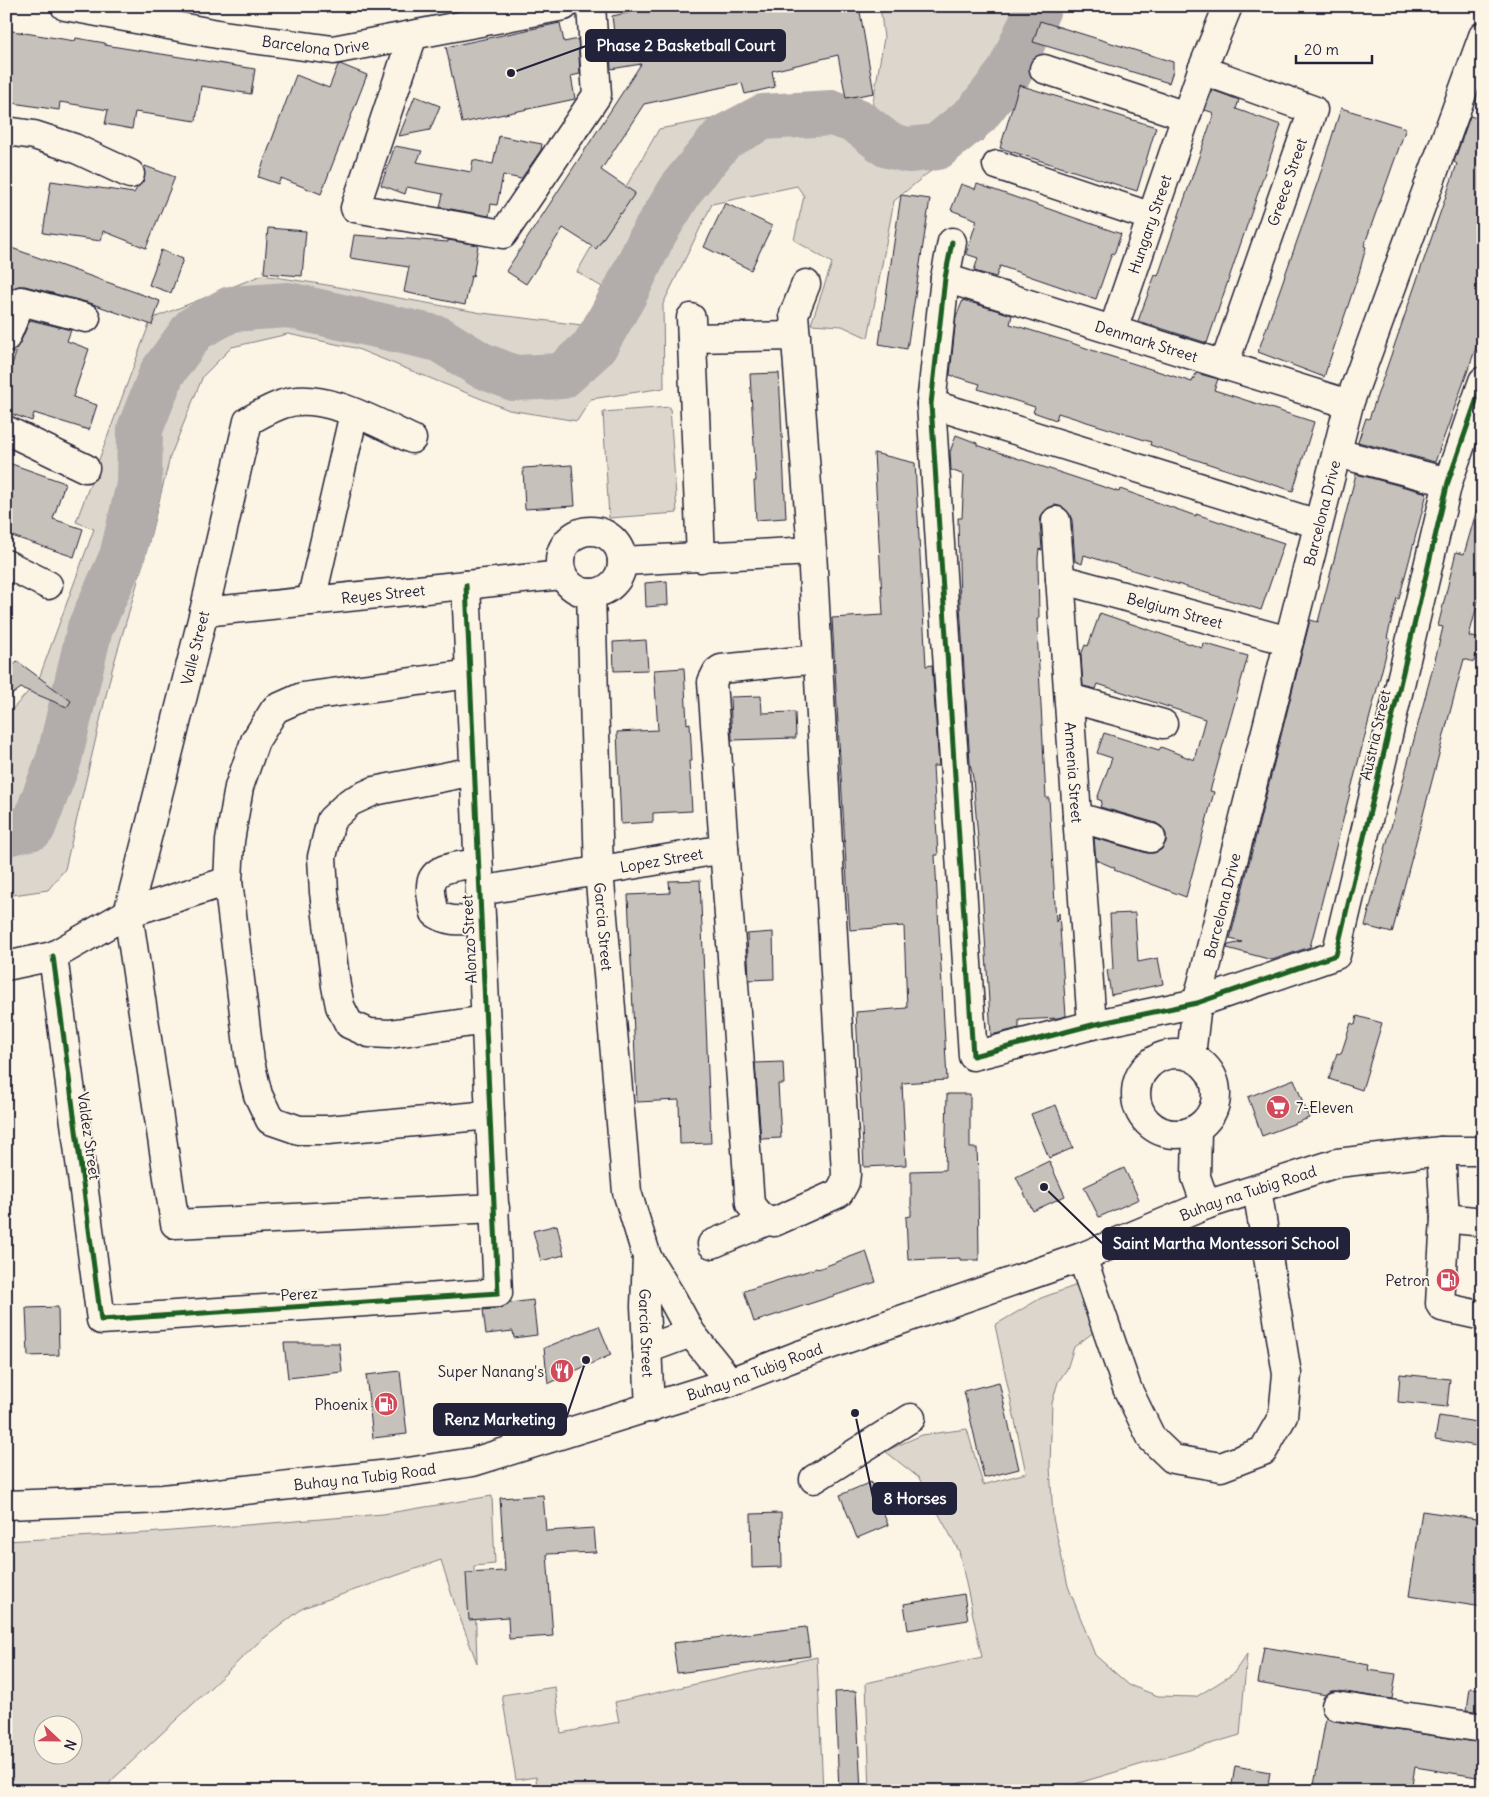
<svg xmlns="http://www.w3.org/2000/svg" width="1489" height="1797" font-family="Delius,sans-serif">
  <rect width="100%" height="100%" fill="#fcf5e5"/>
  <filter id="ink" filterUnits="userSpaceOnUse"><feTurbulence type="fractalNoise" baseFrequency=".02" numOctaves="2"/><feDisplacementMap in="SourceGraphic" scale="10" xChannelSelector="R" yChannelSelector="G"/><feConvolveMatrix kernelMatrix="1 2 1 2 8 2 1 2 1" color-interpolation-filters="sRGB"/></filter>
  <g filter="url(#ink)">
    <g fill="#dcd6cc" stroke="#7f7c84" fill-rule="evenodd">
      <polygon points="880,6 1058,6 984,139 928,173 894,201 868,338 842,326 811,324 832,263 794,240 804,196 797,186 712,204 663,304 664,388 591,399 577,421 509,410 355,348 288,334 232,347 203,376 170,457 147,550 112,670 65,869 48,890 6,896 6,716 38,681 94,529 76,522 151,319 262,275 327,285 482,313 582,325 602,287 577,272 659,129 769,108 831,103 871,113 884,38"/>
      <polygon points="670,407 677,513 609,518 603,412"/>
      <polygon points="1080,1284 1099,1328 1074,1347 1067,1369 1058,1382 1052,1403 1050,1466 1053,1518 1068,1586 1095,1655 1129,1685 1158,1696 1196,1697 1233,1674 1247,1654 1240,1735 1052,1791 870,1791 866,1683 982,1657 959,1551 919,1478 885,1451 922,1435 967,1429 983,1485 1026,1473 995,1325 1041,1298"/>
      <path d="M492 1496 495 1564 474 1566 477 1663 455 1605 441 1560 303 1608 259 1642 111 1781 106 1791H6V1541L147 1533 383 1514ZM42 1724H72V1754H42Z"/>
      <polygon points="817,1657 823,1791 537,1791 536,1777 516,1780 502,1695 555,1687 561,1733 619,1722 615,1702"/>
    </g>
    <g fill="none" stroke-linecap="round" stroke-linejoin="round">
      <polyline stroke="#b2adab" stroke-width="46" points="6,833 33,827 59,759 90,628 122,557 139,485 140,429 162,373 194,329 231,309 288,305 439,339 481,365 514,378 562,376 594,347 624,295 653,235 684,185 723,138 763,117 832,113 857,121 888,145 908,150 937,147 977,114 1009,73 1039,6"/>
    </g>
    <g fill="#c6c1bb" stroke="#22223b">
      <polygon points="646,6 859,6 874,93 846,98 838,55 772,71 775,87 745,94 742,83 644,104 601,170 635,193 621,214 620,213 596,249 563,228 526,284 506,271 641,64 611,69 609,34 614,33 612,16 647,9"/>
      <polygon points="1040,21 1173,62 1173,71 1169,83 1033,42"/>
      <polygon points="560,23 564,42 578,39 580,74 571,76 575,99 462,123 446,47"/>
      <polygon points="6,30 75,41 76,38 105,43 105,45 255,69 251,94 201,86 196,121 135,112 132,129 105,124 108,110 60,102 59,110 6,102"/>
      <polygon points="340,64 367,75 321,194 281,178 278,184 258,177 296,75 329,88 338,65"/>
      <polygon points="1019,85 1156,127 1137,191 1000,148"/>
      <polygon points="1212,90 1239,100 1236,109 1281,125 1207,343 1138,321 1155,275 1158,276 1214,113 1205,110"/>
      <polygon points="415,96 440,106 430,130 399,136"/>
      <polygon points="1341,108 1406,128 1364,246 1366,247 1359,273 1324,377 1258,352 1318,181"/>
      <polygon points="1470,116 1483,120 1483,328 1435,462 1358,442 1366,418 1369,419 1457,164 1454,162"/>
      <polygon points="499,136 542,144 541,150 521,179 503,175 497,205 491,204 489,216 440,207 443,194 407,187 405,194 381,185 395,146 422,151 417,162 471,172 473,160 493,164"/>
      <polygon points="145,166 175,177 146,248 103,231 101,241 43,233 51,181 134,193 137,188 144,180"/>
      <polygon points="961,184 975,189 977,184 1121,234 1114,254 1112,253 1096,299 1000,266 996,277 974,271 978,258 966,254 977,220 951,210"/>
      <polygon points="901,195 930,199 907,349 879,344"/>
      <polygon points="725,203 772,226 751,270 704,247"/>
      <polygon points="268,228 306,231 302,276 264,273"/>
      <polygon points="354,235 448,242 448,240 478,245 473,277 471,276 465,305 404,292 409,267 350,258"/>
      <polygon points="6,246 160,301 152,325 90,303 25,286 18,286 11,289 6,296"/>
      <polygon points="161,250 183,259 171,293 149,285"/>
      <polygon points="963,300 1012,315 1010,324 1069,342 1103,354 1192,382 1196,373 1218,379 1214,390 1314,422 1293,491 1150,445 1151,442 1058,413 1056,420 1033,412 1035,407 978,389 980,384 950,375 956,317"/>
      <polygon points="30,320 71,330 67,341 89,349 73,397 97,405 89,430 34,413 32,421 6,412 6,382 16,353 6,352 15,350 20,343"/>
      <polygon points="779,373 786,518 756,520 754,481 756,481 750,374"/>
      <polygon points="956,435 977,443 977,445 1119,492 1120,489 1196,516 1196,514 1284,543 1261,610 1084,555 1082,564 1075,561 1072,520 1069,513 1063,507 1055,505 1048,508 1042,514 1040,522 1042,550 1039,549 1038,558 1039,619 1037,619 1038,650 1046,798 1049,798 1056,922 1059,913 1066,1016 1058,1018 1019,1020 1019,1028 991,1035 982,888 973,778 970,763 960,605 958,518 962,518 964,475 951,470 950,452"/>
      <polygon points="874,453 915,463 926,666 932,665 939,766 933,766 938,855 935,855 947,1080 902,1083 906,1165 864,1167 856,1012 907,1008 904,926 850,930 846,864 832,618 883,615"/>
      <polygon points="6,462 65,483 53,519 83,529 74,557 6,534"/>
      <polygon points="572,465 575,506 525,509 523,468"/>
      <polygon points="1356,474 1427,493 1399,599 1397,598 1387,638 1390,639 1310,947 1272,960 1227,948 1228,945 1242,942 1230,939 1310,620 1318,622"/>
      <polygon points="1477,509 1483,509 1483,583 1469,636 1480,639 1474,662 1464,659 1392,933 1365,926 1437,652 1443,627 1438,626 1456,552 1464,554"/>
      <polygon points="667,581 668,605 646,607 645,583"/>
      <polygon points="1100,613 1202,648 1203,643 1248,656 1210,791 1214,792 1186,897 1114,870 1115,868 1096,860 1094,838 1147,853 1154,853 1161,850 1166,842 1166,834 1162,827 1156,823 1100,807 1102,801 1097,799 1112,758 1097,753 1104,733 1159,750 1161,747 1194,760 1205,719 1098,684 1096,689 1083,686 1081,655 1085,645 1088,646"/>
      <polygon points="646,640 648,670 614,671 613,642"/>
      <polygon points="17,661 71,701 67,707 21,688 6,699 6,674"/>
      <polygon points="684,668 687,724 690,723 692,761 689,761 692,811 653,813 653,822 621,824 617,732 658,730 654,670"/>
      <polygon points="761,696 762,713 795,712 796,738 732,740 730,697"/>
      <polygon points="700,880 711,1143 680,1144 679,1100 637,1102 628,895 670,893 669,881"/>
      <polygon points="1135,913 1138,962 1158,958 1163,984 1111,995 1107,970 1113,969 1110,914"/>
      <polygon points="773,932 774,979 749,980 747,934"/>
      <polygon points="1357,1016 1382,1023 1362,1090 1329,1079 1337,1053 1341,1054 1351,1023 1355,1025"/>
      <polygon points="783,1062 784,1084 778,1084 781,1138 761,1139 755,1063"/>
      <polygon points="1294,1079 1309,1118 1262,1136 1248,1097"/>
      <polygon points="947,1094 970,1094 970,1148 977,1148 978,1174 979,1260 960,1260 960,1258 908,1260 906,1217 911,1216 911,1171 945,1170"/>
      <polygon points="1056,1105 1073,1148 1049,1158 1031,1114"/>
      <polygon points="1049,1161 1065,1196 1033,1211 1016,1177"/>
      <polygon points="1124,1168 1139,1199 1099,1217 1084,1187"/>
      <polygon points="557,1225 564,1255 541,1261 533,1231"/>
      <polygon points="866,1251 876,1282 754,1322 744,1291 817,1268 818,1269"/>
      <polygon points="533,1300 537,1335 514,1338 513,1331 486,1334 483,1310 500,1308 506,1306 510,1303"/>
      <polygon points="58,1307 59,1355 28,1356 26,1308"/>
      <polygon points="599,1326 611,1355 577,1370 548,1384 544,1348"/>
      <polygon points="284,1343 339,1343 342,1372 288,1378"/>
      <polygon points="400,1371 407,1434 373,1438 366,1375"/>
      <polygon points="1400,1374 1450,1379 1447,1407 1398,1402"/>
      <polygon points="999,1382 1019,1469 984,1478 964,1391"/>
      <polygon points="1439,1416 1483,1423 1483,1447 1435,1439"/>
      <polygon points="871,1482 888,1525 857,1538 840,1495"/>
      <polygon points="543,1495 546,1531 594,1528 596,1552 547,1554 553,1636 509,1639 508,1617 469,1620 466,1573 505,1571 500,1498"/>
      <polygon points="1422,1511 1483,1520 1483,1607 1409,1596"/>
      <polygon points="781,1513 782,1567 752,1568 751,1514"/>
      <polygon points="964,1594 968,1620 908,1630 904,1604"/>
      <polygon points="806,1627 810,1656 677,1673 673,1643"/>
      <polygon points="1264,1647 1369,1665 1368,1670 1396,1674 1392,1699 1338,1691 1331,1691 1326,1695 1258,1683"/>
      <polygon points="1470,1688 1483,1689 1483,1712 1467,1710"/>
      <polygon points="856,1691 861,1791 839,1791 835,1692"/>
      <polygon points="1326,1718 1334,1721 1483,1743 1483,1778 1415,1767 1411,1791 1313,1791"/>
      <polygon points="1235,1766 1270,1772 1267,1791 1231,1791"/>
    </g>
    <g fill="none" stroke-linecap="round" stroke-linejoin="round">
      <g stroke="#22223b" stroke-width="31">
        <g id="minor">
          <path id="s1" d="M65 6 223 35 333 50 564 6"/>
          <polyline points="413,35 355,208 503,234 597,95 591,6"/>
          <polyline points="1044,69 1186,116"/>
          <polyline points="1202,70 1313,110 1224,365"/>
          <polyline points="6,131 34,135 74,148 130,174"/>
          <polyline points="997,165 1152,217"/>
          <polyline points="952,242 945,278 931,404 973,1056 1092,1025 1197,1003 1336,955 1448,482 1483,381"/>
          <path id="s2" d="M945 278 1349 404"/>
          <path d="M806 284 794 314 812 551 846 1174 845 1182 839 1193 774 1222C762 1220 757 1214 750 1204L712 682 717 672 721 669 817 659"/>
          <polyline points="691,318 701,558"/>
          <path id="s3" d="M1113 330 1202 70 1228 6"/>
          <polyline points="6,337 21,301 86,318"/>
          <polyline points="692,338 796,336"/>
          <polyline points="931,404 1318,524"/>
          <polyline points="6,430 85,468"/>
          <path d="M412 439C377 423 321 390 283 404 271 408 259 415 248 421L204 612 128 913 175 1224 495 1208"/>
          <polyline points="1337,453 1448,482"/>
          <path id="s4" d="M1056 521 1092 1025"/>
          <circle cx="591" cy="562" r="31"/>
          <polyline points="622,561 812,551"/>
          <polyline points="6,564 48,585"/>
          <path id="s5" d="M1060 579 1289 641"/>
          <path id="s6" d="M591 593 599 871 627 1192 647 1257 672 1298 691 1333 730 1382"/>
          <polyline points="311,601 354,413"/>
          <path id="s7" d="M204 612 562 575"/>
          <polyline points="470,674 302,697 275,709 255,741 239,787 230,841 228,881 250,1062 258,1095 270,1120 299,1130 328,1130 490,1115"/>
          <polyline points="1069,698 1163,724"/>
          <polyline points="474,771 374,791 350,802 331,820 322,857 324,892 336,986 340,1006 349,1024 369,1033 389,1034 486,1020"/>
          <polyline points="1077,817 1151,838"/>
          <path d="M478 863C464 866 433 865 431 885 430 893 433 905 435 913 448 923 464 920 481 920"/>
          <path id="s8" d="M480 891 724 849"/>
          <polyline points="53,956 101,1320 498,1293 466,585"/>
          <polyline points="6,966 53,956 128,913 228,881"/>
          <circle cx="1176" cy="1094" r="40"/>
          <path id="s9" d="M1191 1056 1197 1003 1349 404 1483 36"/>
          <polyline points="1197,1129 1196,1177 1206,1205"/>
          <polyline points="1441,1151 1445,1218 1440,1304 1442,1307 1483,1316"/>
          <polyline points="1445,1218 1483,1222"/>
          <polyline points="712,1244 767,1221"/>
          <path id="s10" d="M647 1257 645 1306 650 1408"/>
          <polyline points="1082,1257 1127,1388 1152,1439 1173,1459 1221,1467 1263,1451 1283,1416 1287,1374 1257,1189"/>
          <polyline points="647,1349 691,1333"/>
          <polyline points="814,1479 911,1418"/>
          <polyline points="1336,1706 1483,1728"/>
        </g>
      </g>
      <g stroke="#22223b" stroke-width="31">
        <g id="major">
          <path id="s11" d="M6 1505 163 1499 408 1472 473 1462 730 1382 797 1356 1082 1257 1206 1205 1337 1163 1441 1151H1483"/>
        </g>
      </g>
      <use href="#minor" stroke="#fcf5e5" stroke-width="28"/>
      <use href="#major" stroke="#fcf5e5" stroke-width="28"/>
      <g stroke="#fcf5e5" stroke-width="8">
        <g id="cycleway">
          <polyline points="952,242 945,278 931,404 973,1056 1092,1025 1197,1003 1336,955 1448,482 1483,381"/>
          <polyline points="53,956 101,1320 498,1293 466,585"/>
        </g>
      </g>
      <use href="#cycleway" stroke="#1b5e20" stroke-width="5"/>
    </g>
  </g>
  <defs>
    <g id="supermarket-disc" transform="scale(1.25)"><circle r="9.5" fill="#d1495b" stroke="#fcf5e5"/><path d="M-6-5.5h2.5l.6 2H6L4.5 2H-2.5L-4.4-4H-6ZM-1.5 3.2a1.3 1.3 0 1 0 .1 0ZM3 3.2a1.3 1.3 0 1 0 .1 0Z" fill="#fff"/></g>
    <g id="fuel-disc" transform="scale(1.25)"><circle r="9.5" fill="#d1495b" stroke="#fcf5e5"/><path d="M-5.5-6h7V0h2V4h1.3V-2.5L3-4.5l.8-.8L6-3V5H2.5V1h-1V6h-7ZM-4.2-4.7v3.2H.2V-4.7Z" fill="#fff"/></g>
    <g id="restaurant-disc" transform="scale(1.25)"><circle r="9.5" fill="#d1495b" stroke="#fcf5e5"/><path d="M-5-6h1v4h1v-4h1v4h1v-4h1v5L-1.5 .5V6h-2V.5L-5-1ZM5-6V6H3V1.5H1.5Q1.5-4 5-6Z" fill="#fff"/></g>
  </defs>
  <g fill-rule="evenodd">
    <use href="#supermarket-disc" x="1278" y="1107"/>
    <use href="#fuel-disc" x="1448" y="1280"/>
    <use href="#restaurant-disc" x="562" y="1371"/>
    <use href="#fuel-disc" x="386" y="1404"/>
  </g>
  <g text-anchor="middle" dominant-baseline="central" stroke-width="4" stroke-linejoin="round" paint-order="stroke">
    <g font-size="15" fill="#22223b" stroke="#fcf5e5">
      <text stroke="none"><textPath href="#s1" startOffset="254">Barcelona Drive</textPath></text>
      <text transform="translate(1287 182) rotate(-71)">Greece Street</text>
      <text stroke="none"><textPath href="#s3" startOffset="112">Hungary Street</textPath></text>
      <text stroke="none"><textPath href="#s2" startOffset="211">Denmark Street</textPath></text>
      <text stroke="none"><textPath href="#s9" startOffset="559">Barcelona Drive</textPath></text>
      <text stroke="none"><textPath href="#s7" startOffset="180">Reyes Street</textPath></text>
      <text stroke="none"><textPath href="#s5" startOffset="119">Belgium Street</textPath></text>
      <text transform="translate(195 648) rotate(-76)">Valle Street</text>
      <text transform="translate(1375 735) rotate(-77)">Austria Street</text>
      <text stroke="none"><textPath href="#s4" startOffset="252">Armenia Street</textPath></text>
      <text stroke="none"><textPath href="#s8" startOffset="184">Lopez Street</textPath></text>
      <text stroke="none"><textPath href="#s9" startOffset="154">Barcelona Drive</textPath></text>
      <text stroke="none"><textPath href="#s6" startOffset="334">Garcia Street</textPath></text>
      <text transform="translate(469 939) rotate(-93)">Alonzo Street</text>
      <text transform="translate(89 1136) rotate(82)">Valdez Street</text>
      <text stroke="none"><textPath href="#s11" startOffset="1290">Buhay na Tubig Road</textPath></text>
      <text transform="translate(299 1294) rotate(-4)">Perez</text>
      <text stroke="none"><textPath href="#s10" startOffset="76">Garcia Street</textPath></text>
      <text stroke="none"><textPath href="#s11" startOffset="765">Buhay na Tubig Road</textPath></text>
      <text stroke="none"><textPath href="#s11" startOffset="360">Buhay na Tubig Road</textPath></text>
    </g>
    <g font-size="15" fill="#22223b" stroke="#fcf5e5" text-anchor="end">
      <text x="1296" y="1107" text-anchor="start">7-Eleven</text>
      <text x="1430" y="1280">Petron</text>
      <text x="544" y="1371">Super Nanang's</text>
      <text x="368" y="1404">Phoenix</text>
    </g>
  </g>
  <path fill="none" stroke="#22223b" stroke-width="2" d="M511 73L586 46M1044 1187L1103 1244M586 1360L566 1419M855 1413L873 1498"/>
  <g fill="#22223b" stroke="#fcf5e5" stroke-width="2">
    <circle cx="511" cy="73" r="5"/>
    <circle cx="1044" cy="1187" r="5"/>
    <circle cx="586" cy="1360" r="5"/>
    <circle cx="855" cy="1413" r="5"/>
  </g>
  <g fill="#22223b" stroke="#22223b" stroke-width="2">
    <rect x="586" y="30" width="199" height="31" rx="5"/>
    <rect x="1103" y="1228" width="246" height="31" rx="5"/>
    <rect x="434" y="1404" width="132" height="31" rx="5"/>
    <rect x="873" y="1483" width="83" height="31" rx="5"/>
  </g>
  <g font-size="16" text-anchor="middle" font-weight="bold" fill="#fff">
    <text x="686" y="51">Phase 2 Basketball Court</text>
    <text x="1226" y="1249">Saint Martha Montessori School</text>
    <text x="500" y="1425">Renz Marketing</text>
    <text x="915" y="1504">8 Horses</text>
  </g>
  <rect width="1489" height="1797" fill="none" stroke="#fcf5e5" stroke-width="25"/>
  <rect x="12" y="12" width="1464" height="1772" fill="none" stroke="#22223b" stroke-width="2" filter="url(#ink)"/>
  <g transform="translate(58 1740) rotate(112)"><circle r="24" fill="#fcf5e5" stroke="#a5a1a1"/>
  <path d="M0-4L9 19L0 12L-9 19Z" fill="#d1495b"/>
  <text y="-8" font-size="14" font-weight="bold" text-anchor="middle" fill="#22223b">N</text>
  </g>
  <path d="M1296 55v8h76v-8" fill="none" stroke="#22223b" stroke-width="2.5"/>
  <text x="1304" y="55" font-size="15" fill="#22223b" stroke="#fcf5e5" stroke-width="4" paint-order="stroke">20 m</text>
</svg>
